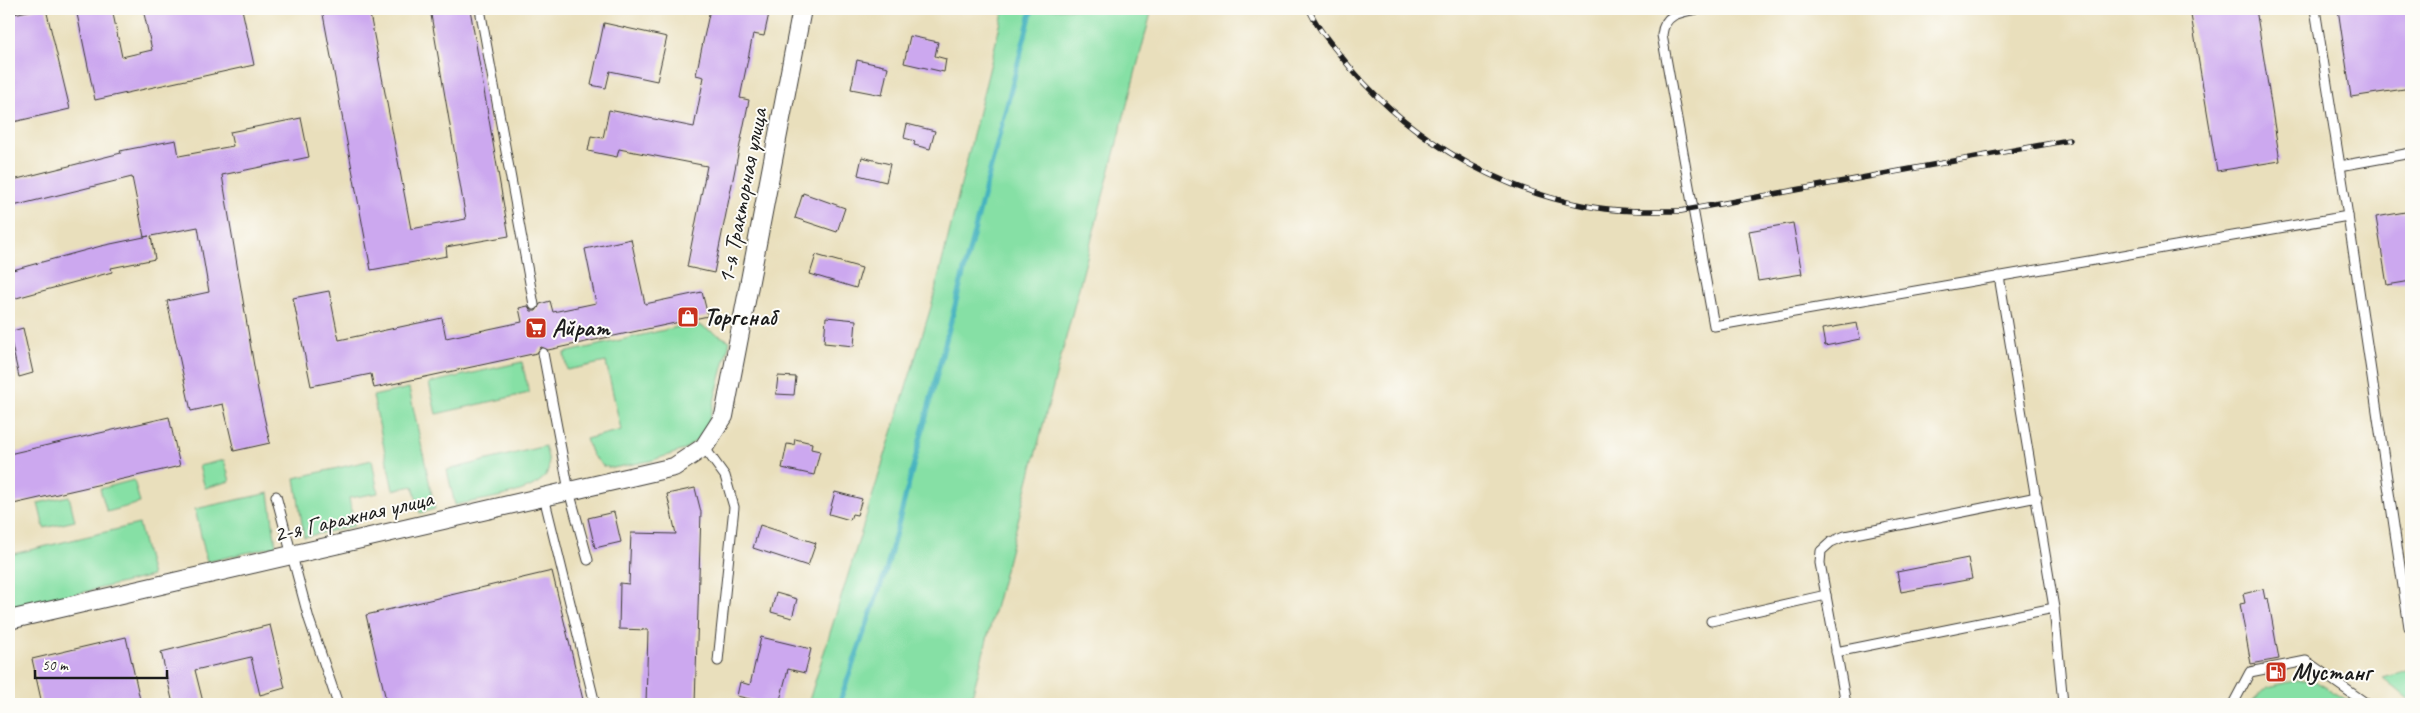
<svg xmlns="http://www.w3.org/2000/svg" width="2420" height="713" font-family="Caveat,sans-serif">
  <rect width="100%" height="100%" fill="#fdfcf7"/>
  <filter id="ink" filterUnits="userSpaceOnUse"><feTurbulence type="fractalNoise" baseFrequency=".02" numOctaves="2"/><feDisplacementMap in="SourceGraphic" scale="10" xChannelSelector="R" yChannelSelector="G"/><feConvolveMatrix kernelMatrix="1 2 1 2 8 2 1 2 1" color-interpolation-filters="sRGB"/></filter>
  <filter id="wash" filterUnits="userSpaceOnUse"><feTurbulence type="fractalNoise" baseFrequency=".0096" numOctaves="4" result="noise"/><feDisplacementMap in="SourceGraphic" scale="20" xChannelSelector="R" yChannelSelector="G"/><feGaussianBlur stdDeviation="1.12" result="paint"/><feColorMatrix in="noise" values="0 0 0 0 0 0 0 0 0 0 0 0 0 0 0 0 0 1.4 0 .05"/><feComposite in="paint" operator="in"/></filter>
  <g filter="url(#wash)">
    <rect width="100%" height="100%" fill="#e9dfbc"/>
    <g fill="#86e0a5" stroke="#517e60">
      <polygon points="1004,9 1152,9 970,704 808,704 931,307"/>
      <polygon points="695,323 730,341 708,424 698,439 684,450 650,461 613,468 603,466 592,455 586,439 621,430 606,362 567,370 564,353"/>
      <polygon points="522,362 529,393 436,414 429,383"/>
      <polygon points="409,388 435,509 420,513 413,486 393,490 373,396"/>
      <path d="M545 446C547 454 551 465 547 473 537 494 478 500 455 505L447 470Z"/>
      <polygon points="224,460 230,481 205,488 199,466"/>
      <polygon points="372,460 378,493 349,498 354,526 304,537 295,478"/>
      <polygon points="134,480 140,503 107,512 100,489"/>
      <polygon points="269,493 276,546 207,562 195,509"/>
      <polygon points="69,496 75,521 44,528 38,503"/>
      <polygon points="139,524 152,576 9,610 9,555"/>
      <polygon points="2411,670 2411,701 2383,678"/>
      <polygon points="2299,680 2313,680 2354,704 2250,704 2268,687"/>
    </g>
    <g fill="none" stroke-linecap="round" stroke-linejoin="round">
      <polyline stroke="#44b2bf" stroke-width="5" points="839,704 887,567 1032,9"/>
    </g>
    <g id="blocks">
      <g fill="#cca8ef">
        <polygon points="37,9 46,9 70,109 9,123 9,15"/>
        <polygon points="76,9 112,9 122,57 152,50 143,9 242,9 254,65 95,100"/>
        <polygon points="322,9 369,9 411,229 466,219 430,9 470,9 509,236 446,247 447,256 371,270"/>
        <polygon points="710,9 770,9 764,36 753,34 740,98 749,100 714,273 687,267 707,166 619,149 617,157 588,151 591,136 603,138 609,110 694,127 704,77 696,75"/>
        <polygon points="2190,9 2256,9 2280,161 2217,171"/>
        <polygon points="2338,9 2411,9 2411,88 2351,97"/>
        <polygon points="604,23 667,37 657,81 610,71 606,88 591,85"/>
        <polygon points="910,36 938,42 935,56 946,59 944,72 904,63"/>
        <polygon points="857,60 888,67 882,95 851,89"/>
        <polygon points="301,118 309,157 222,175 258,390 270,443 234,451 223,404 191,411 167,301 209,292 198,227 151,236 155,259 111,268 112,272 9,300 9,271 101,246 149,236 144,237 132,177 9,207 9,181 121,153 120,151 176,140 179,156 233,146 230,132"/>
        <polygon points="907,124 935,131 930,149 914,145 915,141 904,138"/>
        <polygon points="862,157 890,164 886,182 858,175"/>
        <polygon points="803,193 845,208 837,232 795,218"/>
        <polygon points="2411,211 2411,281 2387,285 2376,217"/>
        <polygon points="1793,223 1802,274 1758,281 1749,231"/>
        <polygon points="631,239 645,304 702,292 708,316 548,350 541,347 537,353 374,388 371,374 311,386 293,298 329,291 339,340 442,318 446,338 522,322 519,308 528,306 531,311 536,311 540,304 550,301 553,312 596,303 585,249"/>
        <polygon points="816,255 862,268 856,288 810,274"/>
        <polygon points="826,317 856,320 854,346 824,343"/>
        <polygon points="1857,323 1860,339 1825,346 1822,329"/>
        <polygon points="23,328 33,373 19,377 9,332"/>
        <polygon points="778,376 796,377 794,395 776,394"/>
        <polygon points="169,417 180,466 9,505 9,454"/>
        <polygon points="795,439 812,443 811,449 820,451 814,475 782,468 787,444 794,445"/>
        <polygon points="695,488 701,512 695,704 646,704 648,630 619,629 620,583 629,584 631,533 676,534 667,494"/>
        <polygon points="835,492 862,499 857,515 852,514 850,520 829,514"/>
        <polygon points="614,512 621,542 595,548 588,518"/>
        <polygon points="760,525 816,543 808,566 753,548"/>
        <polygon points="1968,558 1972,579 1901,592 1897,572"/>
        <polygon points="552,571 584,704 387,704 366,615"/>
        <polygon points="2263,589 2265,599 2268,598 2279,659 2251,664 2240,604 2245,603 2243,594"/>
        <polygon points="776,593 797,599 792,618 771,612"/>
        <polygon points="270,625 285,688 260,695 251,657 195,670 203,702 173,704 161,652"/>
        <polygon points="126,637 141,704 42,704 32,659"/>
        <polygon points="761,637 811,649 805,673 788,669 779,704 762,704 762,702 737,696 740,682 750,685"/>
      </g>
    </g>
  </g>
  <g filter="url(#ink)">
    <use href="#blocks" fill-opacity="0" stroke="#3b3934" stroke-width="1"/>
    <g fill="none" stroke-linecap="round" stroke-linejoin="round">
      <g stroke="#3b3934" stroke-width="11">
        <g id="lane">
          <polyline points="480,9 534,305"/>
          <path d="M1698 9C1680 12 1664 14 1662 35L1714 326 2348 216"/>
          <polyline points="2315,9 2348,216 2409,627 2411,626"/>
          <polyline points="2340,166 2411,153"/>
          <polyline points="1999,276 2054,608 2063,704"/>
          <polyline points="543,353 569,491 588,560"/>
          <polyline points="704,447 725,476 734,507 718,661"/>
          <polyline points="276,496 309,619 338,704"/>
          <polyline points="544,497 595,704"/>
          <polyline points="1711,621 1826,595"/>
          <polyline points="1836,652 2054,608"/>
          <polyline points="1846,704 1820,563 1821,551 1831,542 1845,536 2037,497"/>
          <polyline points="2233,704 2250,672 2306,661 2367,704"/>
        </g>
      </g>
      <g stroke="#3b3934" stroke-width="20">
        <polyline id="street" points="9,620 674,467 704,447 724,416 802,9"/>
      </g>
      <use href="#lane" stroke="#fff" stroke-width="9"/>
      <use href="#street" stroke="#fff" stroke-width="18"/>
      <g stroke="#1c1c1c" stroke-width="5.5">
        <path id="rail" d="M1309 9C1316 26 1328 40 1340 55 1400 132 1490 188 1586 206 1617 212 1649 211 1681 211L2069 140"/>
      </g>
      <use href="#rail" stroke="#fdfcf7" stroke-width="4" stroke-dasharray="11" stroke-linecap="butt"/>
    </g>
  </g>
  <defs>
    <g id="shop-square" transform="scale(1.125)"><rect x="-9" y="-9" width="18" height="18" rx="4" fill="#c8321e" stroke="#fdfcf7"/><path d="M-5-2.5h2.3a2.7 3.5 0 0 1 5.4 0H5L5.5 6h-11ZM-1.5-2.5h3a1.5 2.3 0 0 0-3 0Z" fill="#fff"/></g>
    <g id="supermarket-square" transform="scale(1.125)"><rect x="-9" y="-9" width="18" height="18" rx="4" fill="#c8321e" stroke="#fdfcf7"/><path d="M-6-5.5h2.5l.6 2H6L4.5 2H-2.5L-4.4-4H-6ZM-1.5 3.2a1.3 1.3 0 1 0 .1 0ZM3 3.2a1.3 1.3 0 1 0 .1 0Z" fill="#fff"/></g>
    <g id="fuel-square" transform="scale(1.125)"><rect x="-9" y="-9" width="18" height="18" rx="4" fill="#c8321e" stroke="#fdfcf7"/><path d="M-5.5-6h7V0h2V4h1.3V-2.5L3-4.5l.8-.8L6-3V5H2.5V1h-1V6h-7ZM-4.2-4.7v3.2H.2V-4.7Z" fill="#fff"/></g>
  </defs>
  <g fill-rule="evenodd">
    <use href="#shop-square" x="688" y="317"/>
    <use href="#supermarket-square" x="536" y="328"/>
    <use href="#fuel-square" x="2276" y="672"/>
  </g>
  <g text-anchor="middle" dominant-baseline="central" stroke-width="4" stroke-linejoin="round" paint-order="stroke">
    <g font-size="24" fill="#1c1c1c" stroke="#fdfcf7">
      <text transform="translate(742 196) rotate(-79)">1-я Тракторная улица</text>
      <text transform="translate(353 516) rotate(-13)">2-я Гаражная улица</text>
    </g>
    <g font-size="24" font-weight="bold" fill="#1c1c1c" stroke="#fdfcf7" text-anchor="start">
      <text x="704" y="317">Торгснаб</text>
      <text x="552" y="328">Айрат</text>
      <text x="2292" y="672">Мустанг</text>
    </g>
  </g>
  <rect width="2420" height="713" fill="none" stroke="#fdfcf7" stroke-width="30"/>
  <path d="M35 670v8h132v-8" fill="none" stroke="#1c1c1c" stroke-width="2.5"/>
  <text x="42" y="670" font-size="15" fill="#1c1c1c" stroke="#fdfcf7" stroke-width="4" paint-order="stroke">50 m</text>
</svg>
